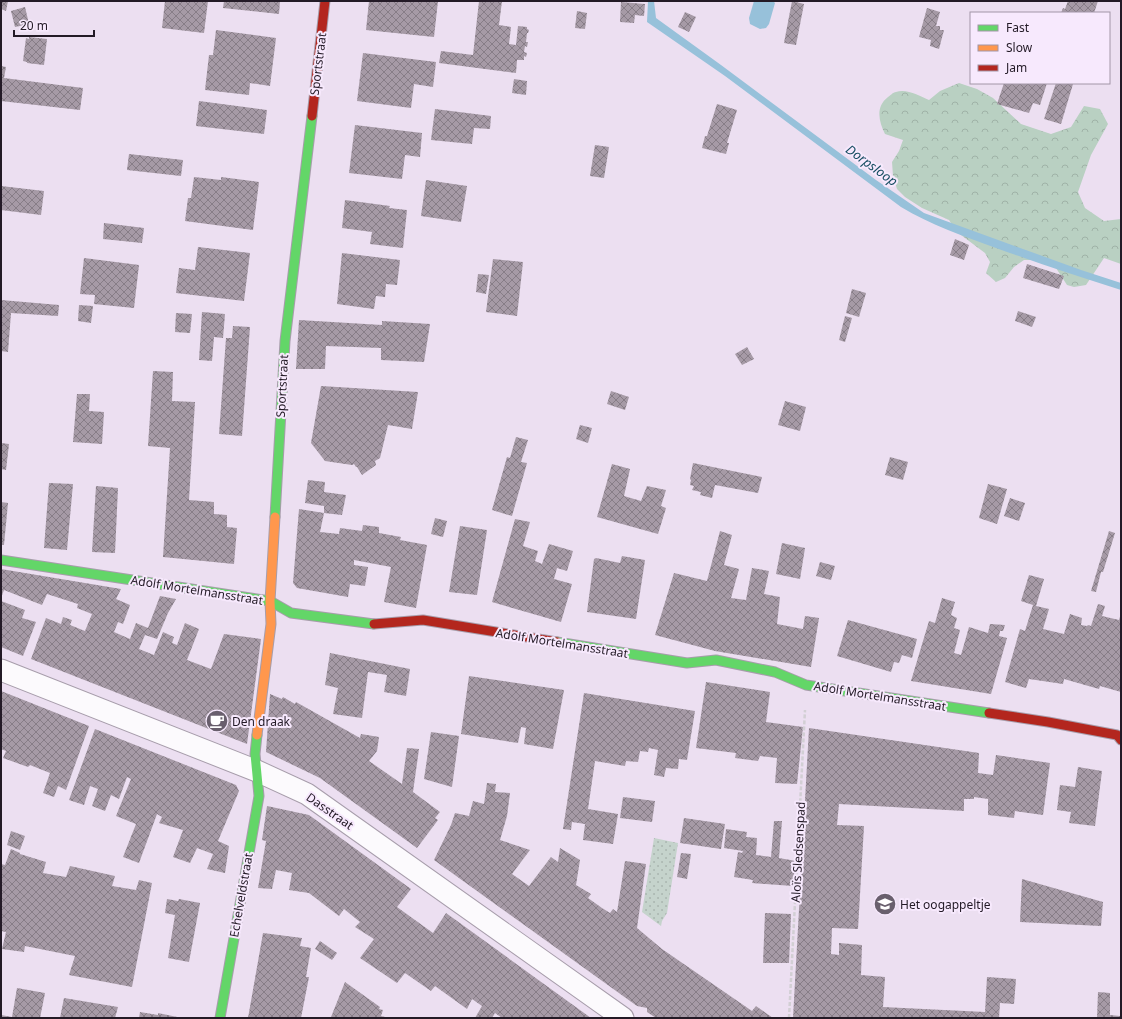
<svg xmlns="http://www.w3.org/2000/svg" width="1122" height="1019" font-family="'Noto Sans',sans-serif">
  <defs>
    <pattern id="grass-dots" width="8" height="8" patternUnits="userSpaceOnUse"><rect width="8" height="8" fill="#c5d3cc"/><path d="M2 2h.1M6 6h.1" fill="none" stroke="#a9b5af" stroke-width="1.8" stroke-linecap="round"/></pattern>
    <pattern id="forest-crowns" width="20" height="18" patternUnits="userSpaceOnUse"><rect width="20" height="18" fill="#b9d0c2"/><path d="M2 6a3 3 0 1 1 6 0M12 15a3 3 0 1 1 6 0" fill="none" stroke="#9fb2a7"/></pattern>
    <pattern id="building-cross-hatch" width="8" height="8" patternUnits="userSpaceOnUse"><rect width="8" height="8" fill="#a69aa6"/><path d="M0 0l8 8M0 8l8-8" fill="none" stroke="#877d87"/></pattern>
  </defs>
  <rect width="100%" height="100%" fill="#ecdff1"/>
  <polygon fill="url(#grass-dots)" points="654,838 678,843 667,913 662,921 661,926 642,912"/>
  <path fill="url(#forest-crowns)" d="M959 83 977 89 993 98 1021 124 1051 134 1071 127 1084 106 1100 109 1108 124 1091 155 1078 192 1085 208 1104 221 1121 219V264L1104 258 1086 285 1074 287 1067 285 1056 268 1036 260H1024L1014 267 1005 278 996 282 986 273 990 262 985 253 957 232 949 220 922 208 905 197 897 189 893 176 892 162 899 151 903 140 885 134C879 122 875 107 888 97 890 96 893 92 896 92 906 88 920 96 929 100L940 91Z"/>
  <g fill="#97c1da">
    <path d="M648 1H654L656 18 721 65 876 180 924 213 1081 270 1121 283V290C1079 277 1038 263 996 248 963 236 931 225 901 207L725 76 647 22Z"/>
    <polygon points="754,1 773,1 775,3 769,24 766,28 760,29 750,24 749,18"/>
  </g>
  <g fill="url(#building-cross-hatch)">
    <polygon points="1,1 8,1 6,11 1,9"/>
    <polygon points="165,1 208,1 204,33 162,28"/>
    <polygon points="224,1 280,1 279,14 223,8"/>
    <polygon points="369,1 438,1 434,37 366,30"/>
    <polygon points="479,1 502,1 499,25 511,27 509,44 516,45 518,26 527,27 527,29 529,30 528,33 527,33 526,42 528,42 527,47 525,46 524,52 527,53 526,57 524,56 524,60 517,60 516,73 439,63 441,51 473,55"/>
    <polygon points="792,1 804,4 796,45 784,43"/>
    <polygon points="1068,1 1098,1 1094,13 1061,13 1063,8 1065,9"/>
    <polygon points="621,2 645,4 644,16 635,15 634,23 620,22"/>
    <polygon points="25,7 29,24 15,27 11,11"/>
    <polygon points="927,8 940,12 936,26 940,26 940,30 944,30 939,49 930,46 931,40 919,37"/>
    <polygon points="577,11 587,13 585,29 575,28"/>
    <polygon points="685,12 696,17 689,32 678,27"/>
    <polygon points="216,30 276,38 270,86 250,83 249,95 205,90 209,55 213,55"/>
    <polygon points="29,37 47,39 44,65 27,63 27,62 23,61 26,38 29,39"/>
    <polygon points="363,53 436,62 433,87 414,84 411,108 357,101"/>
    <polygon points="1,66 6,67 4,78 83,88 80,110 1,101"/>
    <polygon points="514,79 527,81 526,95 512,93"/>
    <polygon points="1004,83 1047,83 1040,105 1033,103 1029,113 997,104"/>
    <polygon points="1056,83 1073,84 1061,124 1044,119"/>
    <polygon points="199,101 267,110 264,134 196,126"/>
    <polygon points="717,104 737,110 727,143 729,143 726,154 702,148 705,136 707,136"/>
    <polygon points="435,109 491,116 490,129 474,128 472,144 431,140"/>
    <polygon points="355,125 422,133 420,157 405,155 402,179 349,173"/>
    <polygon points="595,145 609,147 604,178 590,176"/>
    <polygon points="129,154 183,160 181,176 127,170"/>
    <polygon points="194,177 221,180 221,177 259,182 253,230 185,221 188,198 191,198"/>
    <polygon points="426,180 467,186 461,222 421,216"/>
    <polygon points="1,186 44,191 41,215 1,210"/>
    <polygon points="345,200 390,206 389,208 407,210 403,248 370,244 372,232 342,228"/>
    <polygon points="104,223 144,228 142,243 103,239"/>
    <polygon points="955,239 969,245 964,260 950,255"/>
    <polygon points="198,247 250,253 244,301 176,293 179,268 195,270"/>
    <polygon points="342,253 400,260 397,285 386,284 385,297 376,296 374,309 337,304"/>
    <polygon points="84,258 139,265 134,308 94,304 95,295 80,294"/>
    <polygon points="493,259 523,262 517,316 486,312"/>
    <polygon points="1027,264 1064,276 1059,289 1023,278"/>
    <polygon points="478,274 489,275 486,294 476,292"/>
    <polygon points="852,289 866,293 859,317 846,313"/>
    <polygon points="1,300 59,305 58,316 11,313 8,352 1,351"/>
    <polygon points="79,305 93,306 91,323 78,321"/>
    <polygon points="1018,311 1036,317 1032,327 1015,321"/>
    <polygon points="202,312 225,314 223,338 214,337 212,361 199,360"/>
    <polygon points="176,313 192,314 190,333 175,332"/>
    <polygon points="845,316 852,318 845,342 839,340"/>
    <polygon points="299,320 382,325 382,321 430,324 424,362 381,360 381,348 326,346 325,369 296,369"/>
    <polygon points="233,326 250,327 242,436 219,434 226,338 232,338"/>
    <polygon points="747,347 754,359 742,365 735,354"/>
    <polygon points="153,371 173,372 172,401 195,402 189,500 214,502 214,514 227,515 227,527 237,528 234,564 163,557 170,448 148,446"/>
    <polygon points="321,386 418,392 412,429 388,425 380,458 375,461 376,465 362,475 357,467 356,467 354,464 352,465 325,461 311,443"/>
    <polygon points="611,391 629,397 625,410 607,404"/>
    <polygon points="77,394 90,394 89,411 104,412 102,444 73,442"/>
    <polygon points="785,401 806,407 800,431 778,425"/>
    <polygon points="580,425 592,428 588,443 576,439"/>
    <polygon points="516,437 528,440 521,462 527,463 512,516 492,510 507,457 510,458"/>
    <polygon points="1,443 9,444 6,470 1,469"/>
    <polygon points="890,457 908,462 903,480 885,475"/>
    <polygon points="693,463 762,477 758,493 715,485 712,498 700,495 701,492 692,490 694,486 690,485 691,480 690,479"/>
    <polygon points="612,464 630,469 624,496 641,501 647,486 666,490 661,506 666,508 658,534 597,517"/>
    <polygon points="308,480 325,482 324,492 346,495 342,515 324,513 324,506 305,503"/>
    <polygon points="49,483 73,484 67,550 44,548"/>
    <polygon points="988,484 1007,489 997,524 979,518"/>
    <polygon points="96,486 118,488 115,553 92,552"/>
    <polygon points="1010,498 1025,503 1019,521 1004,516"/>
    <polygon points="1,502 8,503 4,545 1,545"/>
    <polygon points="299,509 324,513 320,532 339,534 340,528 362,531 363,525 379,527 379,533 401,537 400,540 427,545 416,608 384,602 391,567 354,560 354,565 368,567 365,586 350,584 348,597 297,588 293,583"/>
    <polygon points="435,518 447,521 443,537 431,534"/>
    <polygon points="515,519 530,522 523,546 538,551 535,561 542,564 549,544 573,551 567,571 557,568 554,579 572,584 561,622 492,602"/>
    <polygon points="460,526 487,530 477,595 449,592"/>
    <polygon points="720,531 732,535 724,565 739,569 731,598 746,600 752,568 769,571 764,594 780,597 777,624 803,629 805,616 819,618 811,667 715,651 655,635 674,573 707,581"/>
    <polygon points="1109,531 1115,533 1103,572 1101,572 1096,592 1091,591"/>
    <polygon points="782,543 805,548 800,579 776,574"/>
    <polygon points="622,556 645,560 636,619 587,612 594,559 596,558 620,563"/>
    <polygon points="820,562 835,566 831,580 816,576"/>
    <polygon points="1,569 121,589 116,599 130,605 123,624 118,622 114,632 130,639 136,623 148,628 160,596 176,599 168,613 157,639 145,635 139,649 154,655 163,632 174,637 172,643 177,645 185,623 199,629 187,660 211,669 224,634 261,639 247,744 31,659 46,618 61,624 63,617 72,620 70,625 85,631 92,614 77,608 78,604 47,594 42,605 4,590 1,598"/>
    <polygon points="1029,575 1044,579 1036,606 1049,609 1043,629 1064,634 1070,614 1082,618 1081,625 1087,626 1088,625 1091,626 1098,604 1105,606 1102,616 1119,620 1121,613 1121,692 1100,686 1099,689 1064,679 1063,684 1029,679 1026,688 1005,682 1020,629 1025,631 1033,605 1021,601"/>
    <polygon points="942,598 955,602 951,615 957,618 954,628 960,630 954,653 961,655 969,627 988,633 990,624 1005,625 1003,631 1000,631 999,636 1007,638 991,694 911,681 929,621 935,623"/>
    <polygon points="1,601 25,610 22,618 36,622 23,656 1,647"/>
    <polygon points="848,620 917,639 912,658 902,655 899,663 894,662 891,672 837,656"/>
    <polygon points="330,653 410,669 406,696 384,692 387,675 368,672 362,718 333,714 338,688 325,685"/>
    <polygon points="469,676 564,690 553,749 524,744 526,728 521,727 518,743 461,734"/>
    <polygon points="706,682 770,692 766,722 803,727 797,784 775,783 777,758 760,756 758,761 735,758 736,753 696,748"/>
    <polygon points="1,691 89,726 66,790 58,786 54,797 43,793 50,773 30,765 28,767 3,758 6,751 1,749"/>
    <polygon points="584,693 695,711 687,760 679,759 678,769 666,768 664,777 654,775 658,750 649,748 648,752 640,751 638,762 626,761 625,766 595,761 588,809 618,814 613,844 583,840 585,824 572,822 571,830 563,829"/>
    <polygon points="270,694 282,699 283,697 295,704 296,702 360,738 361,734 379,737 377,751 369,761 402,784 407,748 419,749 413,792 440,812 435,818 438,820 417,848 320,778 266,752"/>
    <polygon points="809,728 979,753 978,773 993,775 996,755 1050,763 1043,815 1015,811 1014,818 988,815 988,799 974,797 974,799 964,799 964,811 839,804 837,825 864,826 858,929 832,928 831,954 839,955 839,943 862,945 861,975 885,977 883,1007 985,1012 987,977 1016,979 1014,1004 1000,1003 999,1018 793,1018"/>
    <polygon points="95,729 236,785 239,791 218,841 229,846 225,873 207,869 213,854 197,848 190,863 173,857 183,830 159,823 162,817 157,814 139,863 123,857 136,824 116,816 131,779 127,777 119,799 111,795 105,811 92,806 98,789 90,786 84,805 69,800"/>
    <polygon points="431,732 459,736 452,787 424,779"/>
    <polygon points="1078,767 1102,771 1095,826 1069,823 1071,812 1057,810 1060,785 1075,787"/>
    <polygon points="487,783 496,784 495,792 510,793 507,816 500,840 530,850 512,874 529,886 551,857 558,862 560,848 580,860 576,885 591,894 588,898 602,908 610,913 613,909 617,912 625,861 646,864 637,928 662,949 752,1011 756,1006 773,1018 656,1018 647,1012 647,1008 637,1006 434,860 451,825 455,813 469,816 473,801 484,804"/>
    <polygon points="623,797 655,801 652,822 620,818"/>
    <polygon points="267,806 309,815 411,889 397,907 433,933 446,913 591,1018 502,1018 495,1013 492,1018 475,1018 482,1006 472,999 467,1009 435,986 431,991 405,973 397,983 360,958 374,939 355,927 360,922 344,909 339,916 309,893 289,890 292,873 276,870 272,889 258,888 266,841 262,840"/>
    <polygon points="684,818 725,824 721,849 680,843"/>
    <polygon points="774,821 782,821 779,858 796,861 793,886 752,883 753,880 734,877 738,852 742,853 743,851 724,848 726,829 747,832 746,837 757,838 756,855 771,857"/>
    <polygon points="11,831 25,836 20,850 7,845"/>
    <polygon points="11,849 20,853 20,854 46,862 43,873 66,877 70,866 115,876 112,886 136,890 139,880 152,883 132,987 69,975 75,956 25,946 24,952 2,949 6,932 1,931 1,864 5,865"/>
    <polygon points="681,853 691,854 687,879 677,877"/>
    <polygon points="1022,879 1103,902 1101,926 1020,922"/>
    <polygon points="167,899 178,901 179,899 200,903 189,962 168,958 175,915 165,913"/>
    <polygon points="765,913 791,914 789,963 763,963"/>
    <polygon points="263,933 302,938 300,946 311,948 306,977 309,977 301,1018 248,1018"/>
    <polygon points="320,941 337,953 332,960 315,949"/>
    <polygon points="345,982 380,1007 379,1009 383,1010 381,1016 389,1018 337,1018 331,1017"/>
    <polygon points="17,988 45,993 40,1018 1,1018 1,1015 12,1017"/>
    <polygon points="1098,992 1110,993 1110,1015 1120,1016 1120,1018 1097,1018"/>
    <polygon points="64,998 118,1007 115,1018 60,1018"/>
    <polygon points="140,1012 158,1015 158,1013 182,1018 139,1018"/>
  </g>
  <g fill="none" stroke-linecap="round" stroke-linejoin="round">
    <g stroke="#a79dab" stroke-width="23">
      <polyline id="street" points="1,670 257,771 307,794 623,1018"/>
    </g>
    <g stroke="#a79dab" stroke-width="11">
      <g id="fast">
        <polyline points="275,517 285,341 312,116"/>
        <polyline points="1,560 270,601 291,613 374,624"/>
        <polyline points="557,642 687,663 716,660 775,672 806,685 989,713"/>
        <polyline points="220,1018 259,796 255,754 257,735"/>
      </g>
    </g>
    <g stroke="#a79dab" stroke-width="11">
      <polyline id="slow" points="257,735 271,624 270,601 275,517"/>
    </g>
    <g stroke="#a79dab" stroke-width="11">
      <g id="jam">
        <polyline points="312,116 325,1"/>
        <polyline points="374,624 423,620 557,642"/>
        <polyline points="989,713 1048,722 1117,735 1121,740"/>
      </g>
    </g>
    <polyline stroke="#d2cfd4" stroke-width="2.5" stroke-dasharray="4 2" stroke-linecap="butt" points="789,1018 805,710"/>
    <use href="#street" stroke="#fcfafd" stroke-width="21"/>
    <use href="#fast" stroke="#63d668" stroke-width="9"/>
    <use href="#slow" stroke="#ff974d" stroke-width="9"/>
    <use href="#jam" stroke="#b3261e" stroke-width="9"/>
  </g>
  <defs>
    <g id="cafe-disc" transform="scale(1.15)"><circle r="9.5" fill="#695f6d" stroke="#f7e9fd"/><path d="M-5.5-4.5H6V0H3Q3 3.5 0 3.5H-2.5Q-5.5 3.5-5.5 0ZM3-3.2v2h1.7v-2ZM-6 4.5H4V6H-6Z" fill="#fff"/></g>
    <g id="school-disc" transform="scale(1.15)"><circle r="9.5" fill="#695f6d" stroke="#f7e9fd"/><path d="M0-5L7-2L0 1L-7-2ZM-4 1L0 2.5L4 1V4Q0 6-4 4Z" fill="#fff"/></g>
  </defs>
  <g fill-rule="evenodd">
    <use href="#cafe-disc" x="217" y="721"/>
    <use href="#school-disc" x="885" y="904"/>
  </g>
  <g text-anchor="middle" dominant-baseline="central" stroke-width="4" stroke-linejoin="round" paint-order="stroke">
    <g font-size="12" fill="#231a26" stroke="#f7e9fd">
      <text transform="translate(318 64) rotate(-83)">Sportstraat</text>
      <text transform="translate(282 386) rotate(-87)">Sportstraat</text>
      <text transform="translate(197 590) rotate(9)">Adolf Mortelmansstraat</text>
      <text transform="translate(562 643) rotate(9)">Adolf Mortelmansstraat</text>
      <text transform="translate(880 696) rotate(9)">Adolf Mortelmansstraat</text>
      <text transform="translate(330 811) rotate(35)">Dasstraat</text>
      <text transform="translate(798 852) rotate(-87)">Aloïs Sledsenspad</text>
      <text transform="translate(241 895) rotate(-80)">Echelveldstraat</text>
    </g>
    <g font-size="12" fill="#231a26" stroke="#f7e9fd" text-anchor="start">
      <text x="232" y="721">Den draak</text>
      <text x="900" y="904">Het oogappeltje</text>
    </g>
    <g font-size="13" font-style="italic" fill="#174e62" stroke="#f7e9fd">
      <text transform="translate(872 165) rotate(36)">Dorpsloop</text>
    </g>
  </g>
  <rect width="1122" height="1019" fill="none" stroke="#231a26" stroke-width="4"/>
  <rect x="970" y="12" width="140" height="72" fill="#f7e9fd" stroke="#a296a7"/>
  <rect x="978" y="25" width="20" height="6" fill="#63d668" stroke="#a296a7"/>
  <text x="1006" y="32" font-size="12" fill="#231a26">Fast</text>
  <rect x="978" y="45" width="20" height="6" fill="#ff974d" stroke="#a296a7"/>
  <text x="1006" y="52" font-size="12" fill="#231a26">Slow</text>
  <rect x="978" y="65" width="20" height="6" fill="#b3261e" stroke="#a296a7"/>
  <text x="1006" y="72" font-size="12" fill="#231a26">Jam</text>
  <path d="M14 30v6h80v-6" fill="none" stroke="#231a26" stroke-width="2"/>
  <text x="20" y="30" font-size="12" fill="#231a26" stroke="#f7e9fd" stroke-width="3" paint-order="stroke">20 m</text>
</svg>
